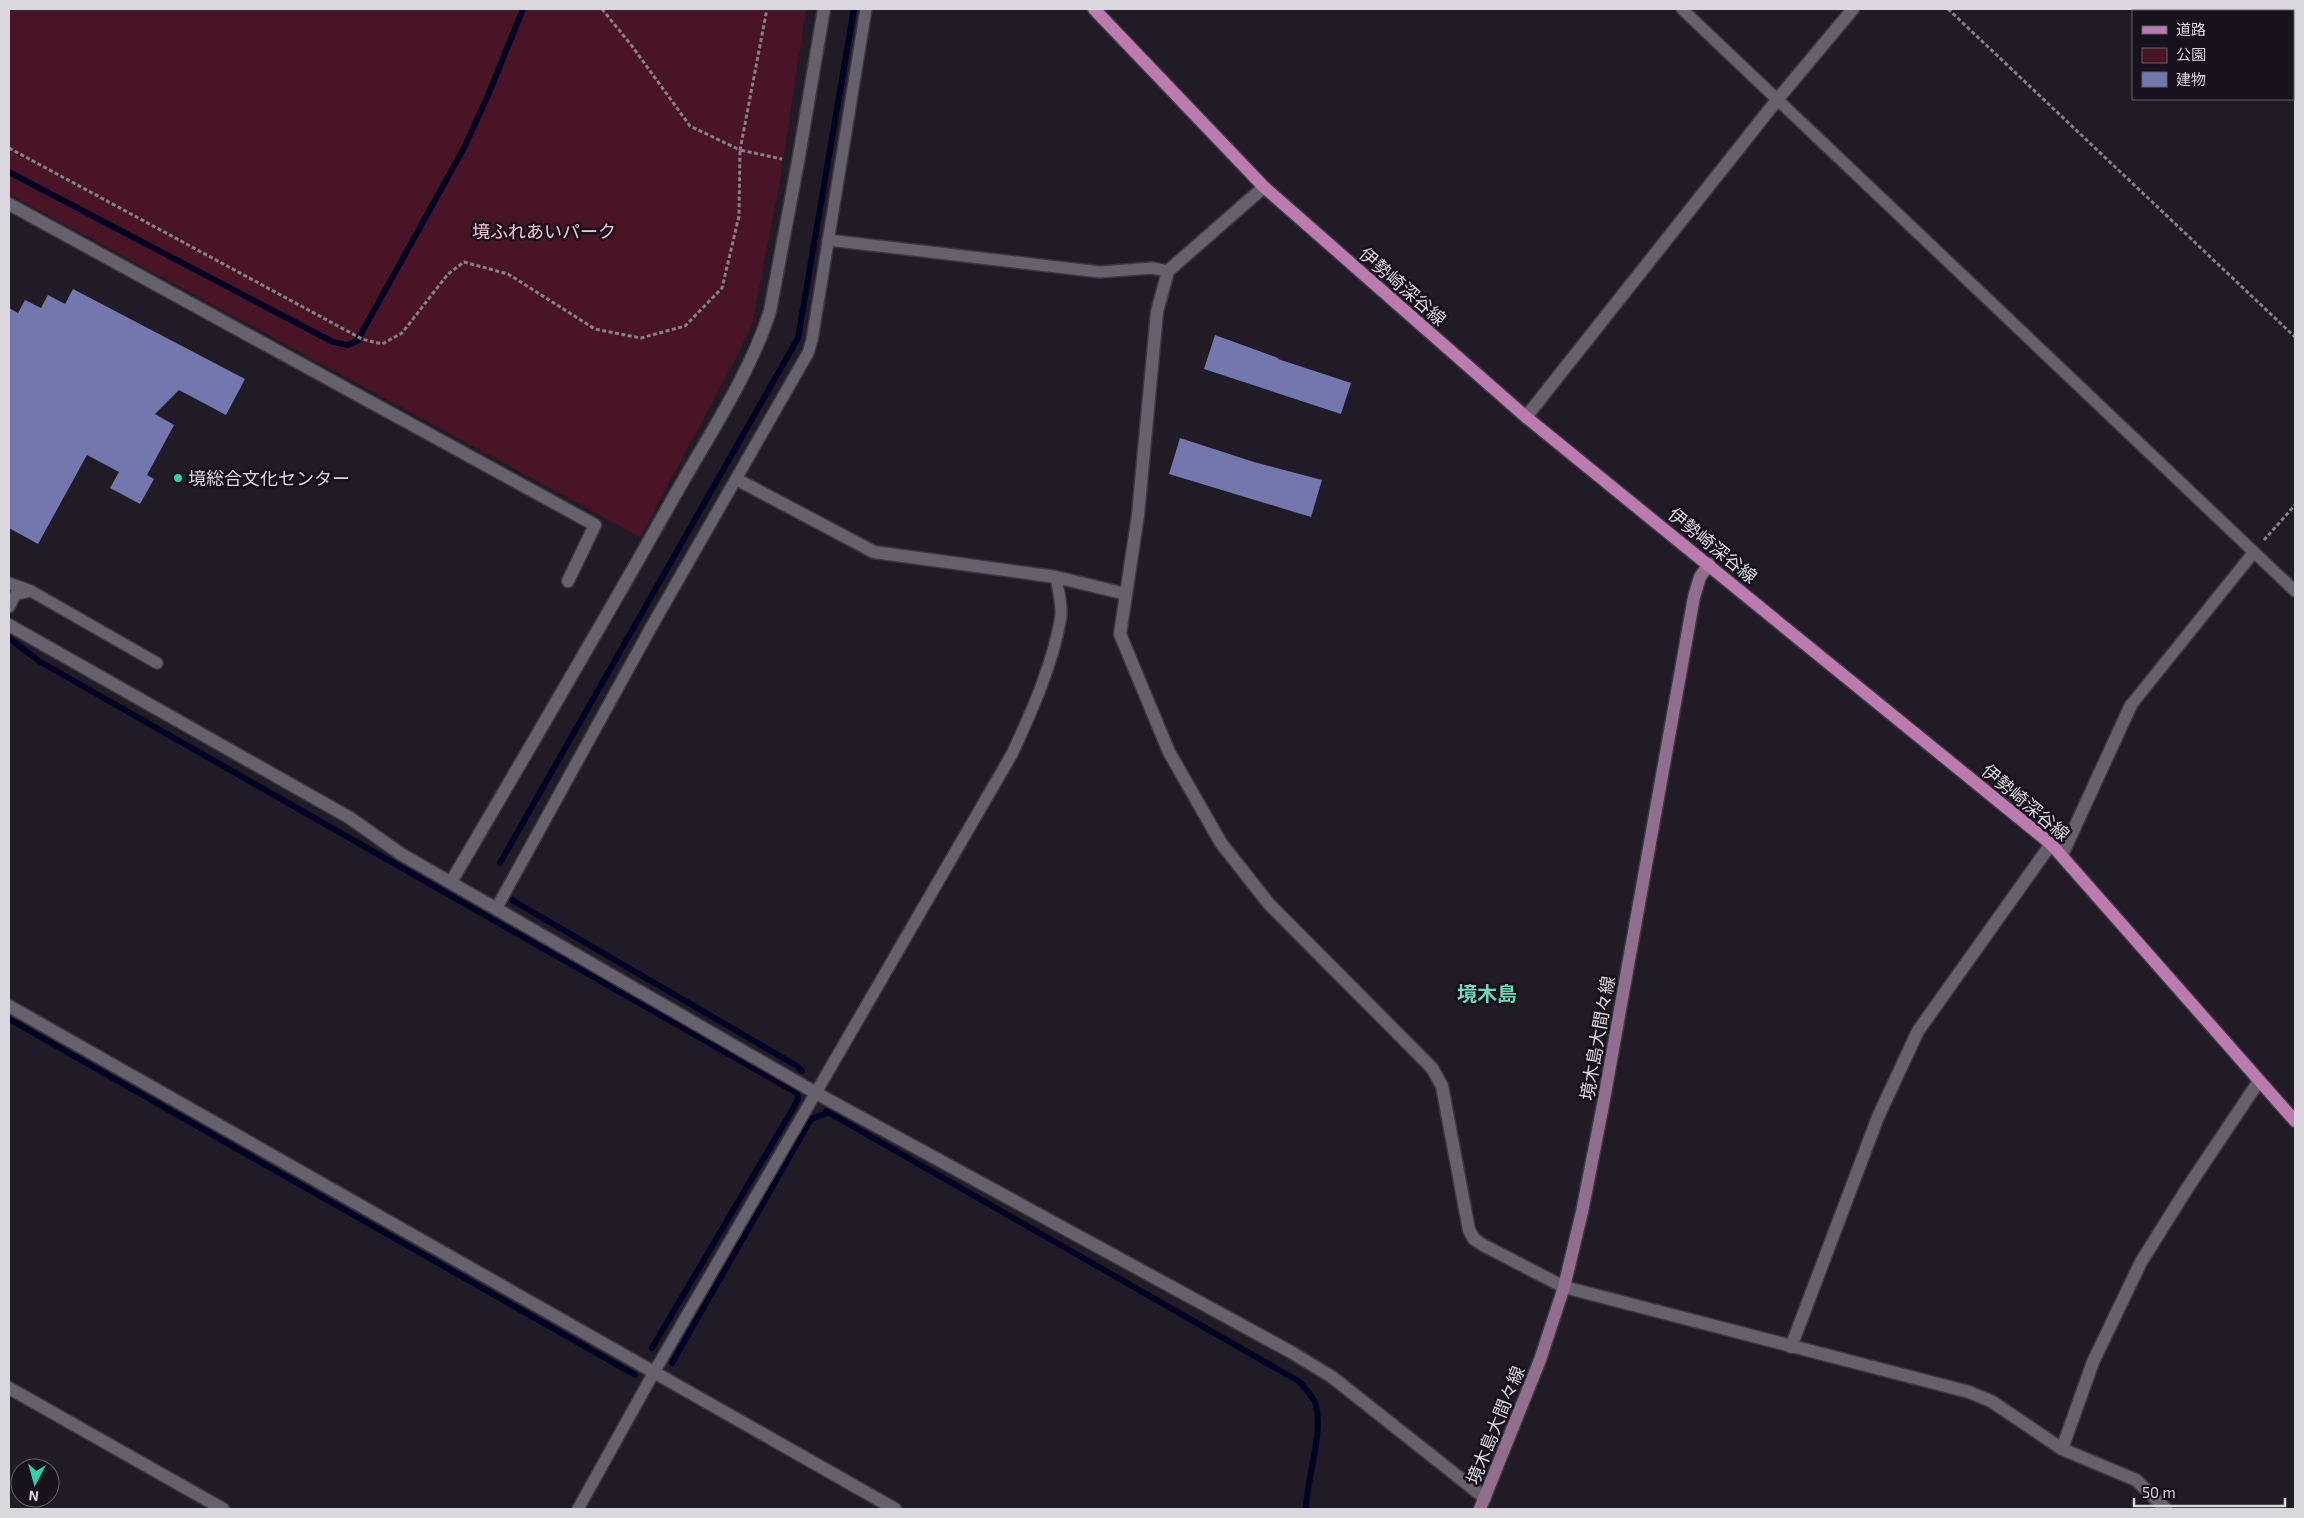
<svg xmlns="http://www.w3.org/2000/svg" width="2304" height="1518" font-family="'Exo 2','Noto Sans JP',sans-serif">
  <rect width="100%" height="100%" fill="#201b25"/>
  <polygon fill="#491526" points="9,9 806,9 779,186 752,325 735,360 640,537 9,194"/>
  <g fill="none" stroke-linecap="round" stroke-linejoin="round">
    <g stroke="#000123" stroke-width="6">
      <polyline points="9,172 333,342 348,345 357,341 464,148 489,93 523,9"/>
      <polyline points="9,638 39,661 797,1093 798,1099 795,1105 652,1348"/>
      <polyline points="500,863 798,338 854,9"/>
      <polyline points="512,900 797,1066 802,1071"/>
      <polyline points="9,1019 635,1375"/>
      <path d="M826 1111 1300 1382C1305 1389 1314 1397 1316 1405 1323 1436 1307 1476 1306 1509"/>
      <polyline points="672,1363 811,1119 827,1113"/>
    </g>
  </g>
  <g fill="#7477ad">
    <polygon points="73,289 245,379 226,415 179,390 155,414 174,425 147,475 154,479 140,504 110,488 119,472 87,455 38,544 9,528 9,308 18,313 25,300 41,308 48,295 65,304"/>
    <polygon points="1215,335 1278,358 1278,359 1351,383 1341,414 1204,369"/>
    <polygon points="1180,438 1254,462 1322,480 1311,517 1169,474"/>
  </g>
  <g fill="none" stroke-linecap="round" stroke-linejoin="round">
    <g stroke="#3c3840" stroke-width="14">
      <g id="service">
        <polyline points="1682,9 2295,591"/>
        <polyline points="828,240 1100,272 1152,268 1168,271"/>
        <polyline points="9,583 31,591 157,663"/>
        <polyline points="9,607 16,594 31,591"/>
        <polyline points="2131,705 2254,552"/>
        <polyline points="496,909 653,624 808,353 812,340 866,9"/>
        <path d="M578 1509 653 1374 1012 754C1032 711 1053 664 1061 616 1062 604 1058 589 1056 577"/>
      </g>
    </g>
    <g stroke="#3c3840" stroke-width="15">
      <polyline id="pedestrian" points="9,204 595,525 568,581"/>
    </g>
    <g stroke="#3c3840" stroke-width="15">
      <g id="minor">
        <polyline points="1264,187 1168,271 1157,312 1138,515 1120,634 1169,752 1221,843 1269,904 1432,1068 1442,1086 1469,1230 1474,1239 1483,1245 1564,1287 1969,1392 1991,1401 2062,1449 2136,1480 2166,1509"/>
        <polyline points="1526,417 1777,100 1853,9"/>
        <polyline points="738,480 874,552 1056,577 1126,594"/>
        <polyline points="350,818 401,854 816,1093 1291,1352 1332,1377 1485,1498"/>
        <polyline points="2062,855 2131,705"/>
        <polyline points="9,1006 895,1509"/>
        <polyline points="1791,1347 1878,1117 1918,1031 2051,844"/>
        <polyline points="9,1388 223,1509"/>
        <polyline points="2062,1449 2093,1362 2141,1262 2188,1187 2259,1081"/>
      </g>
    </g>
    <g stroke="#3c3840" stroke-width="15">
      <g id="tertiary">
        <polyline points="9,625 350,818"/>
        <path d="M451 882C525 756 599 630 671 502 704 443 750 375 770 311L798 162 824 9"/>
      </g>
    </g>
    <g stroke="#3c3840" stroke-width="15">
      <polyline id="secondary" points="1480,1509 1540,1360 1564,1287 1582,1212 1603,1105 1694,597 1700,577 1709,564"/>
    </g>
    <g stroke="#3c3840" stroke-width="15">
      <polyline id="primary" points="1094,9 1264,187 1526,417 2051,844 2295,1121"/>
    </g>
    <g stroke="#858189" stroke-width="3" stroke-dasharray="4 2.5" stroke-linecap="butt">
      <polyline points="602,9 632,46 690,126 740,150 767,9"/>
      <polyline points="1948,9 2295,337"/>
      <polyline points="9,148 362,339 382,344 402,333 448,274 464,262 508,274 595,329 641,338 685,326 722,288 739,216 740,150 782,159"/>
      <polyline points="2264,540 2295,505"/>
    </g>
    <use href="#service" stroke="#67616d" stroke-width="11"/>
    <use href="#pedestrian" stroke="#67616d" stroke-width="12"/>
    <use href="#minor" stroke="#67616d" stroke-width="12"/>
    <use href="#tertiary" stroke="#67616d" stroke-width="12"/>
    <use href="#secondary" stroke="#916e8e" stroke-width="12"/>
    <use href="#primary" stroke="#bb7baf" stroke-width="12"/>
    <g stroke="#8c878f" stroke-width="5.5">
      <g id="rail">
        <polyline points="2224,9 2227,11"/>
        <polyline points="2293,75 2295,77"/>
      </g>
    </g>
    <use href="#rail" stroke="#17121b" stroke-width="4" stroke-dasharray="11" stroke-linecap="butt"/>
  </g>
  <circle fill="#29d5ac" stroke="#17121b" stroke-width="2" cx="178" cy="478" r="5"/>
  <g text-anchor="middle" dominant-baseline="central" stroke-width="5" stroke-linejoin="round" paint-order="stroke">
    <g font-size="18" fill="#fcc3d0" stroke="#17121b">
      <text x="544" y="231">境ふれあいパーク</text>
    </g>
    <g font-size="18" fill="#dbd7de" stroke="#17121b">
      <text transform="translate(1403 286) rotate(41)">伊勢崎深谷線</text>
      <text transform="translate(1713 545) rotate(39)">伊勢崎深谷線</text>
      <text transform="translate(2026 802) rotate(40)">伊勢崎深谷線</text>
      <text transform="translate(1597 1038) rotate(-80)">境木島大間々線</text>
      <text transform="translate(1495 1425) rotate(-68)">境木島大間々線</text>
    </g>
    <g font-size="18" fill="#dbd7de" stroke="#17121b" text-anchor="start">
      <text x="188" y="478">境総合文化センター</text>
    </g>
    <g font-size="20" font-weight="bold" fill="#77d6b9" stroke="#17121b">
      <text x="1487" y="993">境木島</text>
    </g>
  </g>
  <rect width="2304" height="1518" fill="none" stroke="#dbd7de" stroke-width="20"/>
  <rect x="2132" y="10" width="162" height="90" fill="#17121b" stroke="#656169"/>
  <rect x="2142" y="26" width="25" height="8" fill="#bb7baf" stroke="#656169"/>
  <text x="2176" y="35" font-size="15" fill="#dbd7de">道路</text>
  <rect x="2142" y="48" width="25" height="15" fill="#491526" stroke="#656169"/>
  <text x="2176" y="60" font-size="15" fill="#dbd7de">公園</text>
  <rect x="2142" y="72" width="25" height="15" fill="#7477ad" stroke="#656169"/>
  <text x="2176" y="85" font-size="15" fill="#dbd7de">建物</text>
  <g transform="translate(35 1483) rotate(186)"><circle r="24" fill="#17121b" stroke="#656169"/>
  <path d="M0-4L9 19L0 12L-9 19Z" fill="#29d5ac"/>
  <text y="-8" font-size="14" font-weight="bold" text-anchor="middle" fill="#dbd7de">N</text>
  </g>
  <path d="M2134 1498v8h151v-8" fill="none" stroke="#dbd7de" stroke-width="2.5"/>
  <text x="2142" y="1498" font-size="15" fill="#dbd7de" stroke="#17121b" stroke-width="4" paint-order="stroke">50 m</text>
</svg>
